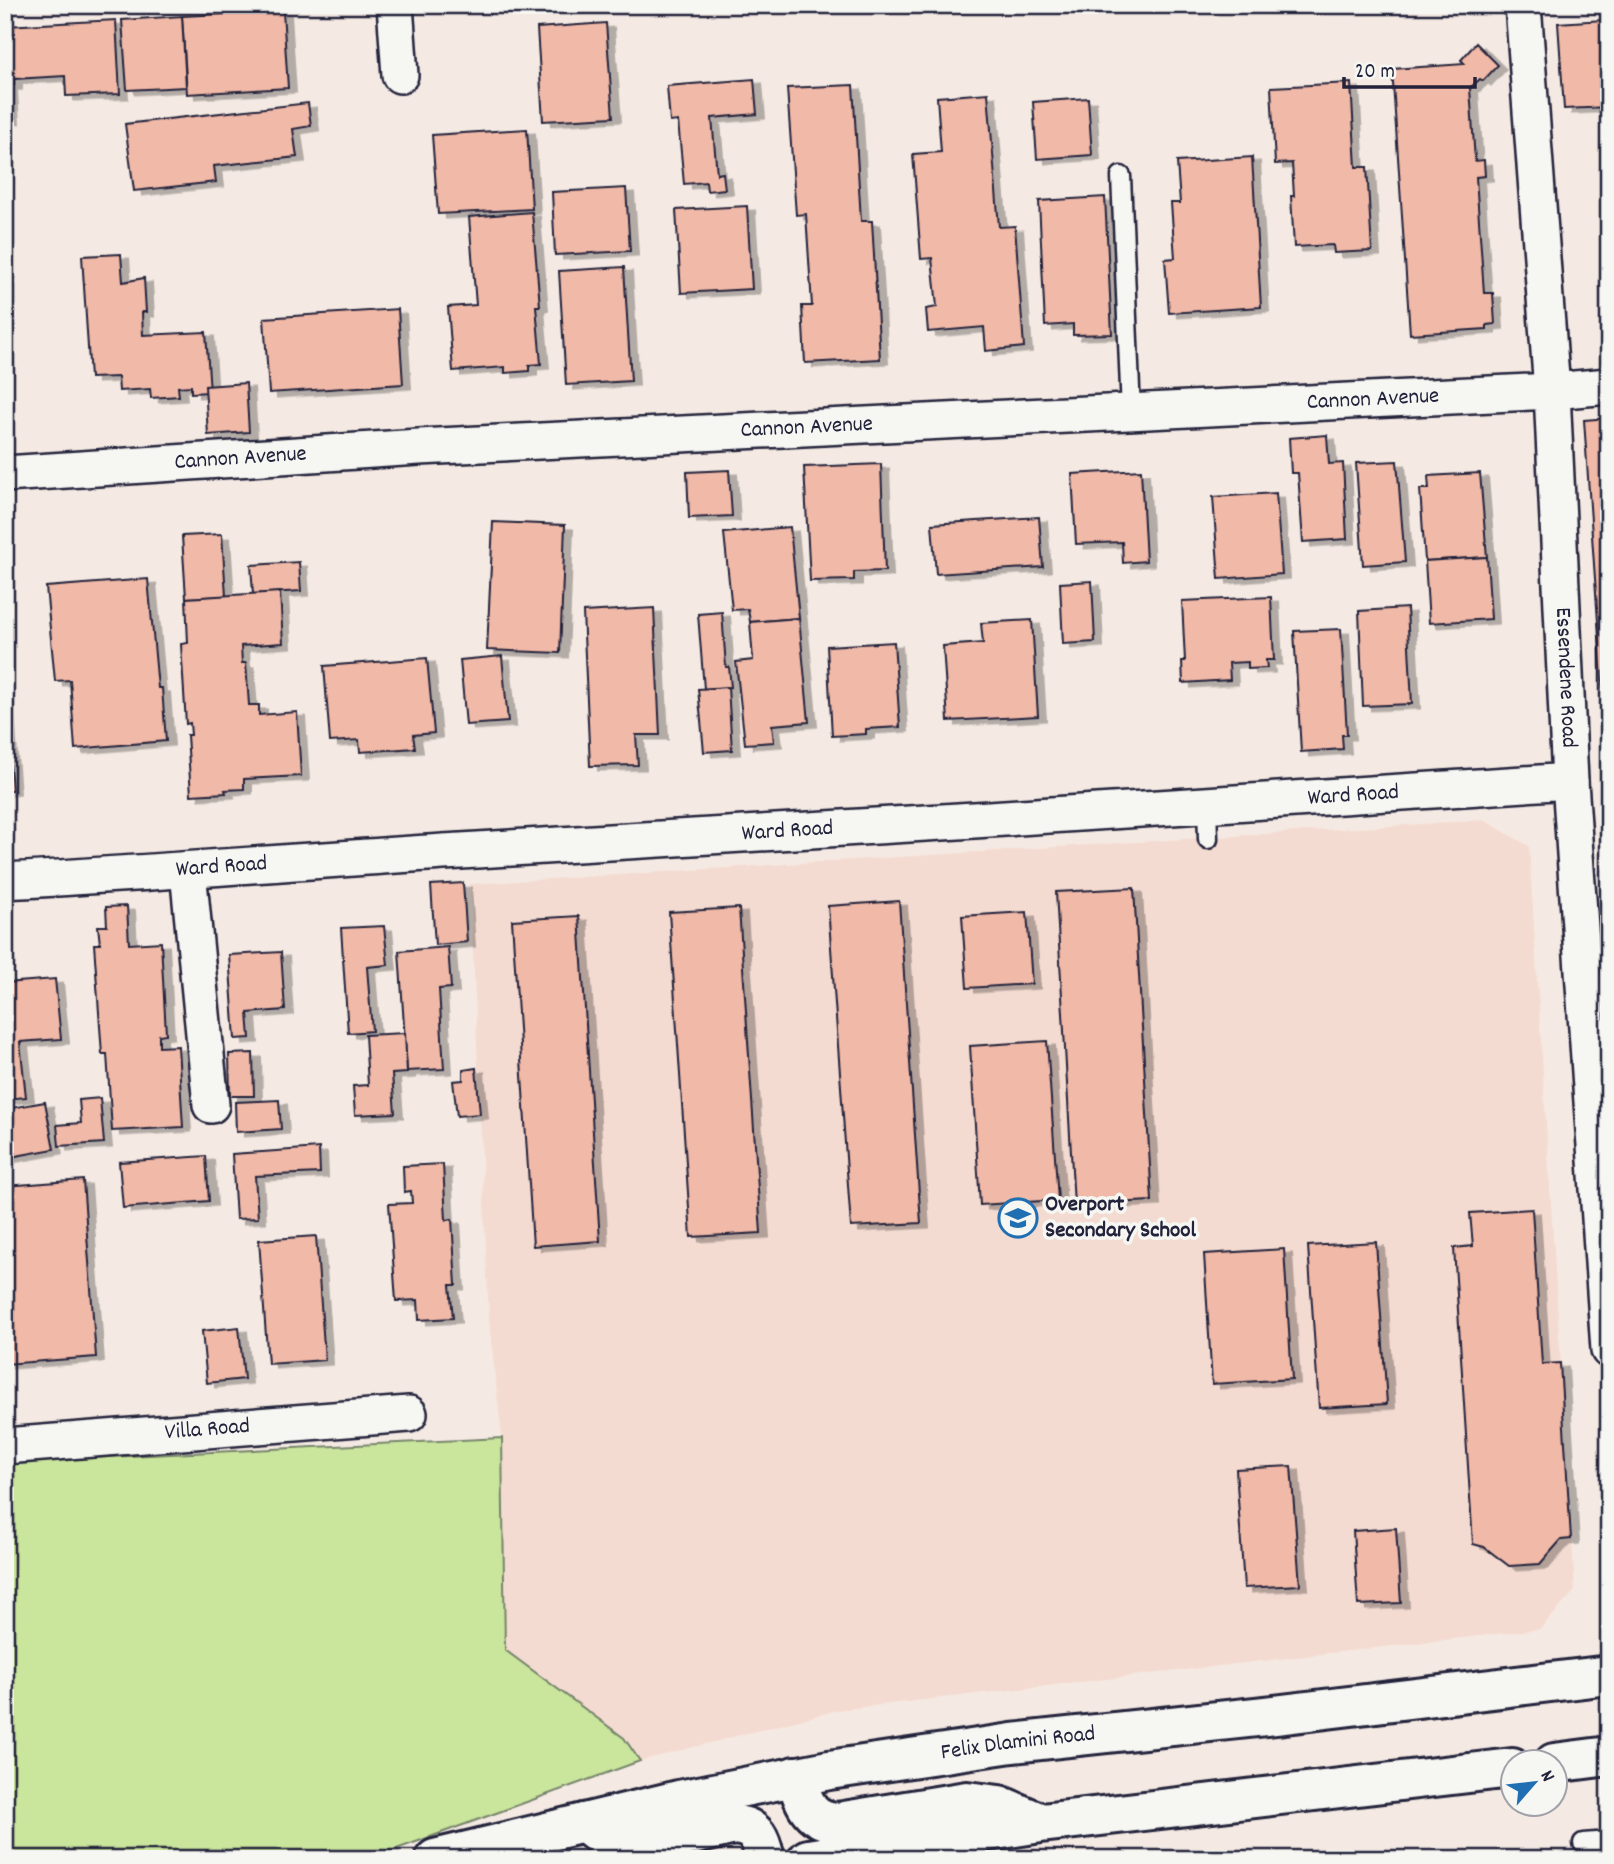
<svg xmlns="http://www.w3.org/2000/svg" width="1614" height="1864" font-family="Dekko,sans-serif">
  <defs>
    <filter id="shadow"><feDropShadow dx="8" dy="4.5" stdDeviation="0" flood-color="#0004"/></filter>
  </defs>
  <rect width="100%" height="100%" fill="#f5eae3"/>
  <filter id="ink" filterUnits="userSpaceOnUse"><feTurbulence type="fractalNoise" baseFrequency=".0143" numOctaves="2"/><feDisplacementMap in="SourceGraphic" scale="14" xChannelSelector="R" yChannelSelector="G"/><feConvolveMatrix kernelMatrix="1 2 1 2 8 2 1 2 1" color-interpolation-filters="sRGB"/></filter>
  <g filter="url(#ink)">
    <polygon fill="#f4dbd1" points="1484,820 1529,846 1575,1591 1540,1629 838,1710 640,1761 624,1737 505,1650 502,1438 489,1322 470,884"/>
    <polygon fill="#cae59c" stroke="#76846c" stroke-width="2" points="502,1438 505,1650 624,1738 640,1761 369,1859 5,1859 5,1462"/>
    <g fill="#f1b9a7" stroke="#22223b" stroke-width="2" filter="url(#shadow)">
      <polygon points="283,11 288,88 187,94 182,16"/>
      <polygon points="182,16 186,87 127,90 122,20"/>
      <polygon points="1609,19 1609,54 1606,54 1603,20"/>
      <polygon points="116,20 120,94 66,96 65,76 14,79 14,85 5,86 5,26"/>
      <polygon points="1603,20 1606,54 1609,54 1609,107 1564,109 1558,23"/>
      <polygon points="606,23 613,117 543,121 537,28"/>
      <polygon points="1476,43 1498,65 1483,81 1480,79 1470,88 1475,161 1484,160 1485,176 1476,177 1484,293 1493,293 1495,324 1487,325 1487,329 1410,334 1392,69 1465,64 1461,60"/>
      <polygon points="754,79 757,114 712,118 717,174 723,173 725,189 707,191 706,182 684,184 678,121 670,122 667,86"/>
      <polygon points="1351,83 1356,167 1367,167 1372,251 1334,253 1333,245 1294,247 1291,196 1294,196 1292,163 1275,164 1271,87"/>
      <polygon points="853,85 861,221 872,221 880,359 805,363 802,306 812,306 806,214 796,215 787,88"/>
      <polygon points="5,86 9,86 11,119 5,120"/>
      <polygon points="988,93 999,227 1015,226 1024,347 986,351 984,327 928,332 926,309 937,307 932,258 921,259 913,154 941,152 937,97"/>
      <polygon points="1088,98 1092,155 1037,159 1033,102"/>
      <polygon points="308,103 311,126 293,129 297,157 214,166 216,182 134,191 125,124"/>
      <polygon points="527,129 532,209 438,214 432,135"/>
      <polygon points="1252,157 1261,307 1169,313 1165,259 1175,258 1171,203 1180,203 1177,162"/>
      <polygon points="626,188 630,251 555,255 552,192"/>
      <polygon points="1105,197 1112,334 1073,335 1073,324 1045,326 1039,201"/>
      <polygon points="747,206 752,289 681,293 676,210"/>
      <polygon points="532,212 540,306 536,306 541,364 529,365 529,371 505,373 505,367 453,371 448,307 476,305 469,217"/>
      <polygon points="1604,249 1609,249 1609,298 1607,298"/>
      <polygon points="121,254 123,282 144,278 146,312 142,312 143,335 206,332 210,392 191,393 191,386 178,387 179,396 151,398 150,389 119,391 118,377 90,378 82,256"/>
      <polygon points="624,267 631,381 566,385 559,271"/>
      <polygon points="398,309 403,384 269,393 264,318"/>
      <polygon points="246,383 249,432 208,435 205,386"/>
      <polygon points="1609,418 1609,781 1584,420"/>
      <polygon points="1327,435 1329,464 1343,463 1347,539 1303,542 1298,473 1291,473 1289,438"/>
      <polygon points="1397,461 1405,562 1363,565 1356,463"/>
      <polygon points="881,464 885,571 854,572 854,580 810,581 804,467"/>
      <polygon points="729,470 732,516 689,518 687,472"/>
      <polygon points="1141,470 1146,561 1123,563 1122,542 1076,544 1072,474"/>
      <polygon points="1480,473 1487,557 1425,561 1420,489 1429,489 1428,476"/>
      <polygon points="1276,493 1282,574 1219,579 1213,497"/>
      <polygon points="1039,517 1043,567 936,574 932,524"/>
      <polygon points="493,522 565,525 560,653 487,650"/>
      <polygon points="790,527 799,618 750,622 748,609 732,610 724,533"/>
      <polygon points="222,534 226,596 186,598 182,536"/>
      <polygon points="1487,557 1491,619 1429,623 1425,561"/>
      <polygon points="299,562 301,591 253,594 251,565"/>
      <polygon points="148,579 158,688 162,688 166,741 75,749 70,680 55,681 46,587"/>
      <polygon points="1092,581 1095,642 1063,644 1060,583"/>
      <polygon points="280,592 283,643 241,646 242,663 246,663 249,705 259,705 259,715 297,712 301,776 244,779 244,789 225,790 226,793 191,795 187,735 191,735 190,723 186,724 181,644 188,643 186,598"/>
      <polygon points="1271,597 1274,660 1266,660 1267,668 1248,669 1248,662 1229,663 1230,680 1183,683 1182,661 1185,661 1182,601"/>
      <polygon points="654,608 660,735 636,735 638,765 590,766 583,612"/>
      <polygon points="1407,608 1412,704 1363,706 1359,611"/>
      <polygon points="722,612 726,667 729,667 731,687 704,689 698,614"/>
      <polygon points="799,618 809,722 772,725 774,742 745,744 736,662 753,660 750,622"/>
      <polygon points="1032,620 1038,716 948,721 943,646 983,643 981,623"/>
      <polygon points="1341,629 1347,735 1342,735 1343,749 1301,752 1294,631"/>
      <polygon points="894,642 900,727 866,729 866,734 832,736 827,646"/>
      <polygon points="502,656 508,722 466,725 460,660"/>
      <polygon points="427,658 434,733 413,735 415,748 360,752 359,740 330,742 324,666"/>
      <polygon points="728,687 732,750 704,752 698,689"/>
      <polygon points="5,696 12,790 5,791"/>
      <polygon points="463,883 467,942 435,945 431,885"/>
      <polygon points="1134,888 1152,1201 1074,1205 1056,892"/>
      <polygon points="899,901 921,1223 851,1227 828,906"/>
      <polygon points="127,906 129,944 161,942 166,1034 159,1035 159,1047 178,1046 183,1127 112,1131 107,1054 102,1054 94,944 100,944 98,926 107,926 106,907"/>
      <polygon points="739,908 761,1233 691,1237 669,912"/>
      <polygon points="1027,912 1032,984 967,988 962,916"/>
      <polygon points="579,916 600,1241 533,1246 512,920"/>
      <polygon points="384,926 388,965 367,967 372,1031 348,1033 341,928"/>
      <polygon points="448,947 451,988 439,989 444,1069 407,1071 399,951"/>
      <polygon points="281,952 285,1010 248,1013 250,1038 235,1039 229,955"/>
      <polygon points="55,979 61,1039 20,1042 26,1097 5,1099 5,983"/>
      <polygon points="405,1033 407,1073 392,1074 395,1113 355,1115 353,1086 368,1085 365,1035"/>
      <polygon points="1047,1041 1058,1200 980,1205 970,1046"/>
      <polygon points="253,1053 254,1096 230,1096 229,1054"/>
      <polygon points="476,1068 480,1114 457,1116 453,1081 463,1080 463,1070"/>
      <polygon points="100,1098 104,1143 59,1146 57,1125 81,1123 79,1100"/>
      <polygon points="279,1100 281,1129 236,1132 235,1102"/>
      <polygon points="45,1102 54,1149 5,1158 5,1109"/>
      <polygon points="319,1148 320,1173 255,1176 258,1218 236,1219 232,1154"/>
      <polygon points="206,1156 209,1201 123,1208 119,1162"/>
      <polygon points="443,1164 446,1220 452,1219 456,1285 450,1285 453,1318 419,1320 418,1300 396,1301 389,1204 412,1203 411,1191 404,1192 403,1166"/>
      <polygon points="83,1180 96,1357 5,1364 5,1186"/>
      <polygon points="1532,1209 1542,1364 1560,1363 1571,1539 1561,1540 1540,1564 1509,1566 1484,1547 1473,1544 1454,1248 1473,1246 1470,1213"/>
      <polygon points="316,1236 325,1360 268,1364 259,1240"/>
      <polygon points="1376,1242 1387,1404 1319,1408 1308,1246"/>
      <polygon points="1284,1249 1292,1379 1212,1384 1204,1254"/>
      <polygon points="239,1327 244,1379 207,1383 202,1331"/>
      <polygon points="1291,1466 1300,1585 1244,1588 1236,1469"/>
      <polygon points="1396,1528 1401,1603 1358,1605 1353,1531"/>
    </g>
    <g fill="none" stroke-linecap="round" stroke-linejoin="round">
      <g stroke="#22223b" stroke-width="23">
        <g id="lane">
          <polyline points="1121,176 1131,412"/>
          <polyline points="1207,807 1208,839"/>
          <polyline points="1583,1843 1609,1841"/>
        </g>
      </g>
      <g stroke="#22223b" stroke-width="40">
        <g id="street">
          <polyline points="395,5 400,75"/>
          <path id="s1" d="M1523 5 1552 391 1570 781 1609 1350"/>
          <path id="s2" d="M5 474 419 447 1552 391 1609 386"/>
          <polyline points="188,871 211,1105"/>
          <path id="s3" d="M5 881C157 873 309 860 461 851 831 829 1200 807 1570 781"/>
          <path id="s4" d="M5 1446 409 1414"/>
        </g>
      </g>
      <g stroke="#22223b" stroke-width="44">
        <g id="secondary">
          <polyline points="1554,1763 1609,1756"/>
          <path d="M795 1776C804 1801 808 1821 838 1822L967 1801 999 1805 1039 1822"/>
          <path d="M584 1823C594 1830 604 1840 616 1843 644 1850 705 1831 735 1825 757 1827 761 1840 765 1859"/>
          <path id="s5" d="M435 1859 679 1800 829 1770 1012 1743 1275 1715 1609 1675"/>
          <polyline points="808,1859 1041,1823 1512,1768"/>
        </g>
      </g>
      <use href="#lane" stroke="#f6f6f2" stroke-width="18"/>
      <use href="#street" stroke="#f6f6f2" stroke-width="35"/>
      <use href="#secondary" stroke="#f6f6f2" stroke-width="38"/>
    </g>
  </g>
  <defs>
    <g id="school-ring" transform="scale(2.0125)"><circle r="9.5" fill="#f6f6f2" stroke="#1f6fb2" stroke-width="1.5"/><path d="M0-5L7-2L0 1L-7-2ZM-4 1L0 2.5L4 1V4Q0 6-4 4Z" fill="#1f6fb2"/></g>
  </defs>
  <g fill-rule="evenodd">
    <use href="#school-ring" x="1018" y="1218"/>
  </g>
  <g text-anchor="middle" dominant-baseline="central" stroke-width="7" stroke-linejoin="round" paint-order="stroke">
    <g font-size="23" fill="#22223b" stroke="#f6f6f2">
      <text stroke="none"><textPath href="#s2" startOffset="1370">Cannon Avenue</textPath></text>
      <text stroke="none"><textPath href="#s2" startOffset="803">Cannon Avenue</textPath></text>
      <text stroke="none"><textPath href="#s2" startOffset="236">Cannon Avenue</textPath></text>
      <text stroke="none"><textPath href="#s1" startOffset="674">Essendene Road</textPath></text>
      <text stroke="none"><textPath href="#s3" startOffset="1351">Ward Road</textPath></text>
      <text stroke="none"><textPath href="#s3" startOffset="784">Ward Road</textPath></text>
      <text stroke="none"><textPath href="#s3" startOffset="217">Ward Road</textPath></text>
      <text stroke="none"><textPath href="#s4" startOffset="203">Villa Road</textPath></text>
      <text stroke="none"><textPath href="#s5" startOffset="595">Felix Dlamini Road</textPath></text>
    </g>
    <g font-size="23" font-weight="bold" fill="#22223b" stroke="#f6f6f2" text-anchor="start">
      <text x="1045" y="1205">Overport<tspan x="1045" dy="26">Secondary School</tspan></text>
    </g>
  </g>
  <rect width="1614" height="1864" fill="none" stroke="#f6f6f2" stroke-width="28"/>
  <rect x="14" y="14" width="1586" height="1836" fill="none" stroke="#22223b" stroke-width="2.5" filter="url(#ink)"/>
  <g transform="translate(1534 1783) rotate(62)"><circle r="33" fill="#f6f6f2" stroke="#a1a1a9" stroke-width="2"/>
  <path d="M0-5L12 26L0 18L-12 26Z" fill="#1f6fb2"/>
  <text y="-10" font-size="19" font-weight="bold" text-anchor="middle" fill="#22223b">N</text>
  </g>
  <path d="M1344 77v10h131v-10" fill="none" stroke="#22223b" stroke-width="3.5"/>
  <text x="1355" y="77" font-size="21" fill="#22223b" stroke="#f6f6f2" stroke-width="5" paint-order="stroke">20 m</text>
</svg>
